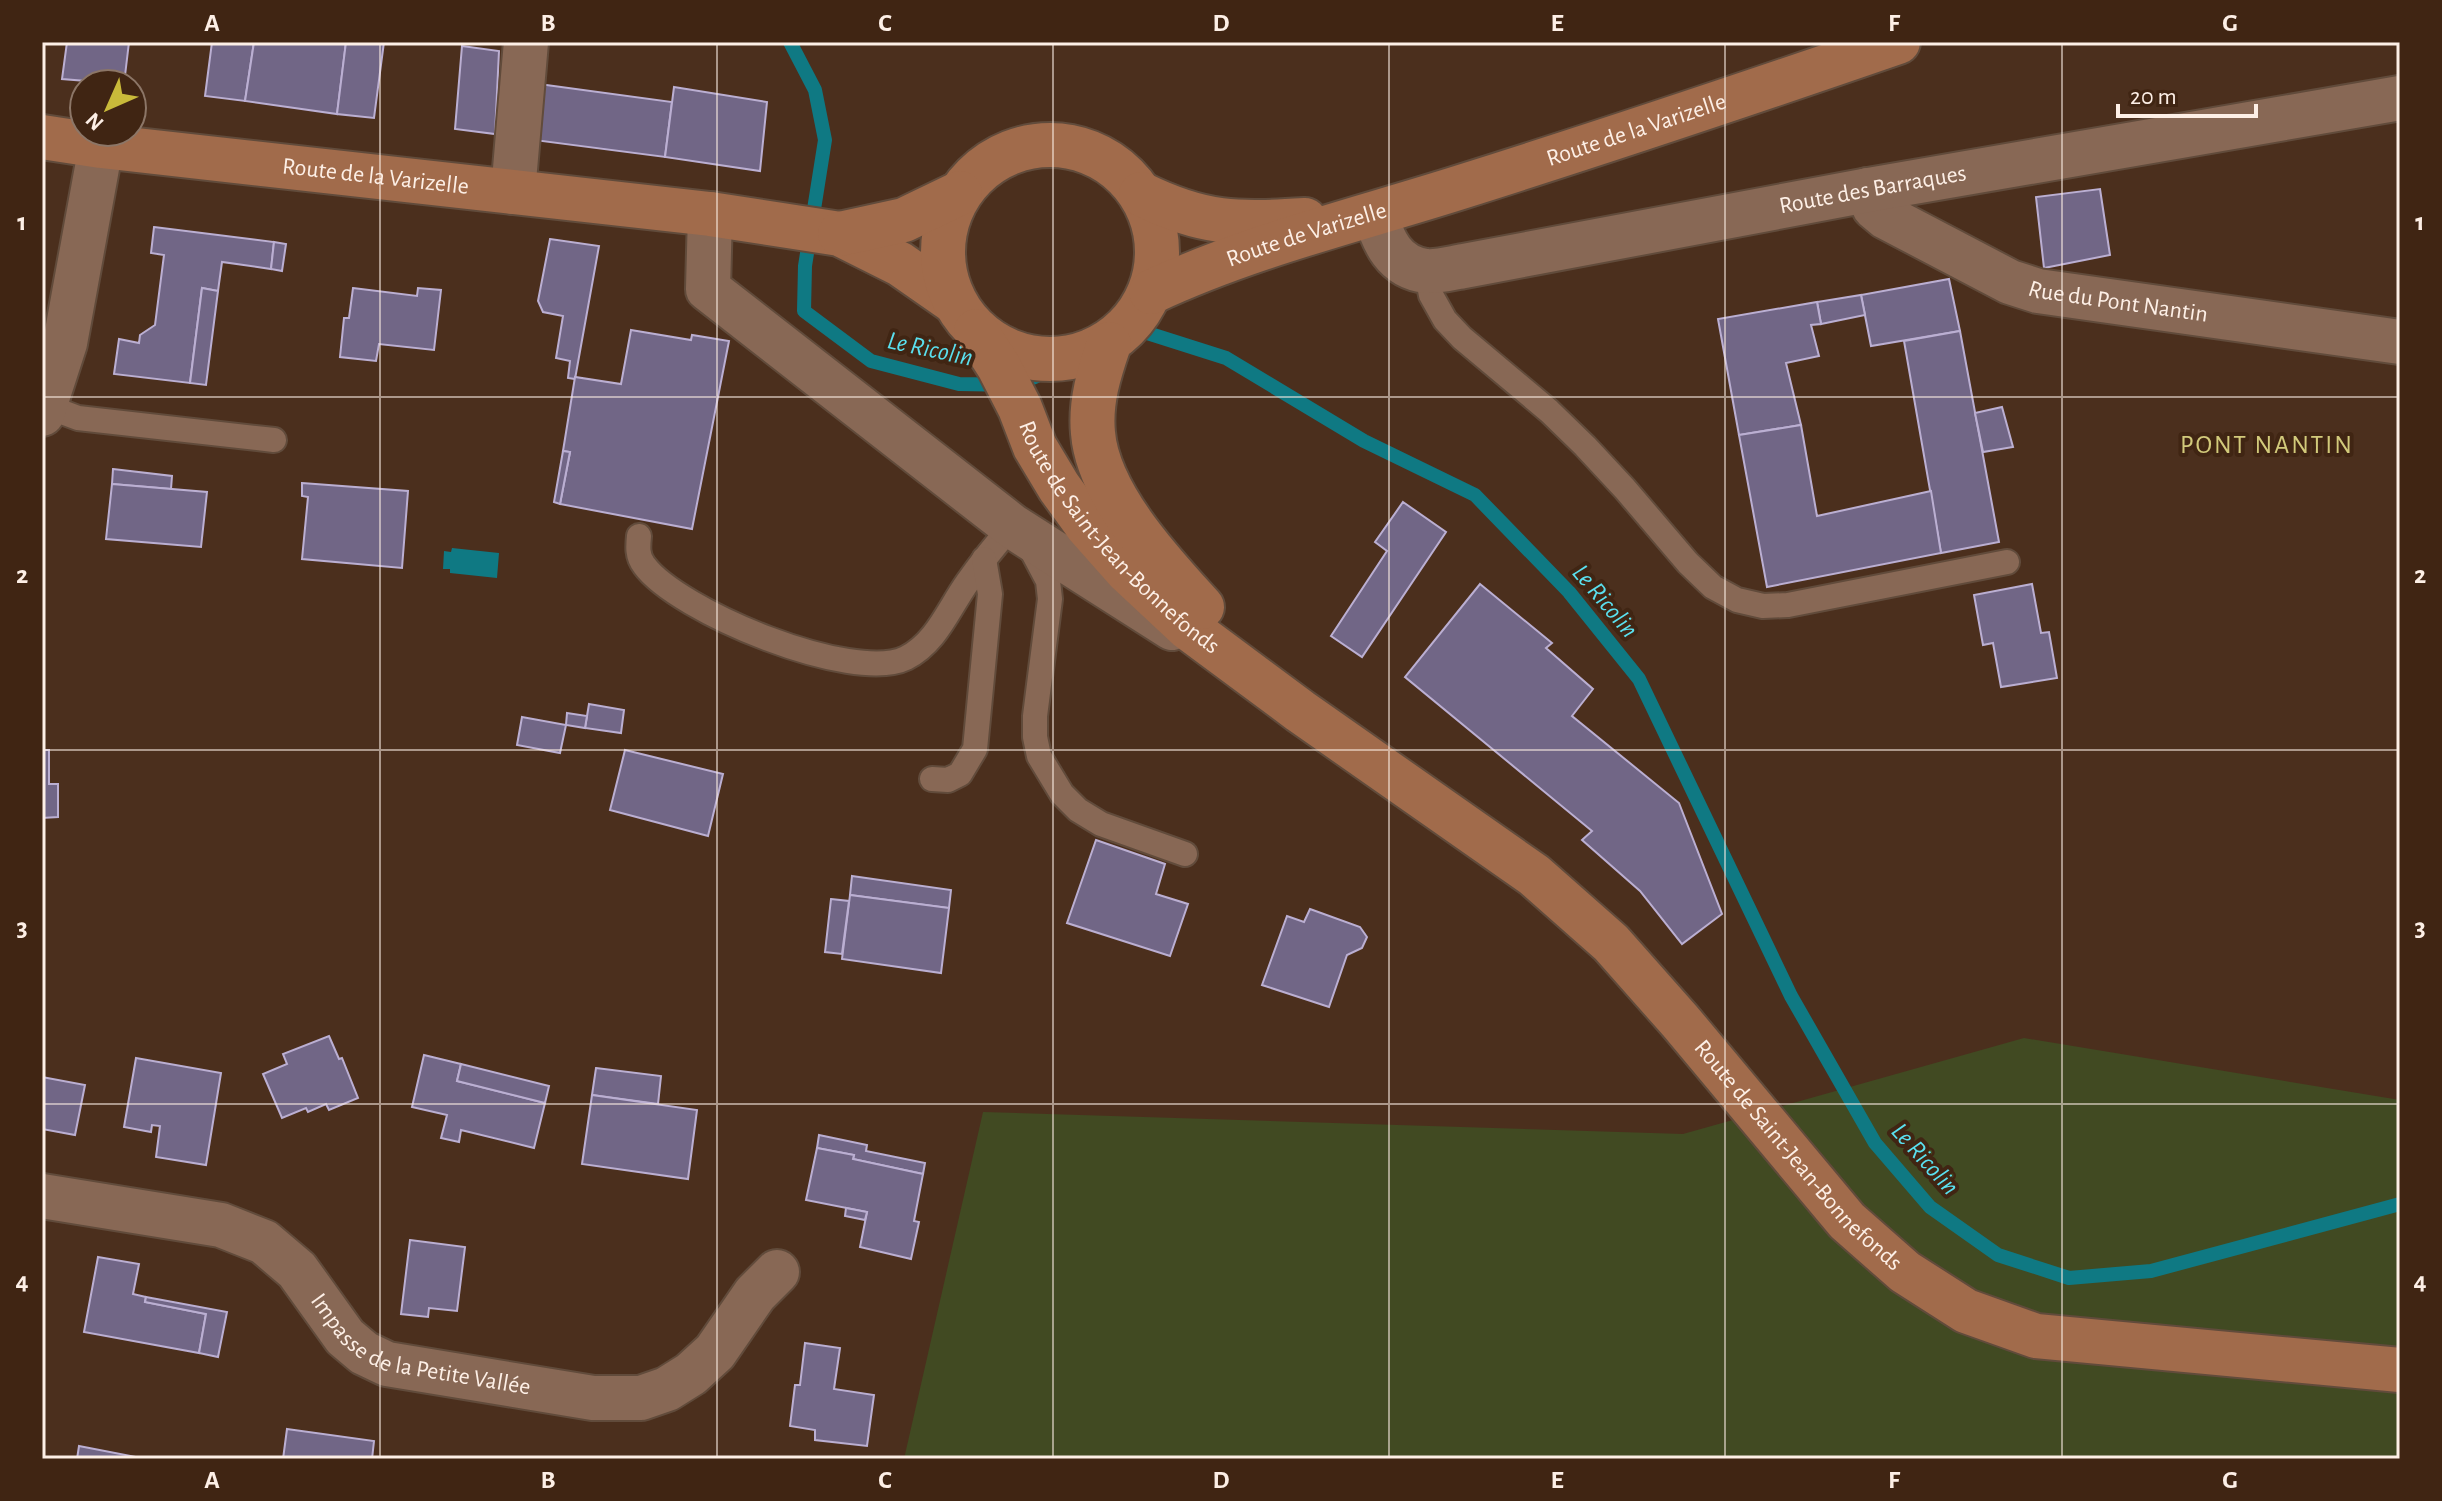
<svg xmlns="http://www.w3.org/2000/svg" width="2442" height="1501" font-family="'Alegreya Sans',sans-serif">
  <rect width="100%" height="100%" fill="#4b2f1d"/>
  <polygon fill="#414a22" points="2024,1038 2400,1100 2400,1459 904,1459 983,1112 1683,1134"/>
  <polygon fill="#0f7983" points="452,548 499,553 497,578 450,573 450,569 443,569 444,551 451,552"/>
  <g fill="none" stroke-linecap="round" stroke-linejoin="round">
    <polyline stroke="#0f7983" stroke-width="14" points="790,42 815,90 825,140 805,266 804,311 871,361 959,384 1016,385 1141,331 1226,358 1364,441 1475,495 1569,592 1639,679 1791,996 1875,1143 1930,1207 1998,1255 2069,1278 2151,1271 2400,1204"/>
  </g>
  <g fill="#716686" stroke="#bbafd2" stroke-width="2">
    <polygon points="67,42 129,42 124,84 62,79"/>
    <polygon points="212,42 254,42 245,101 205,96"/>
    <polygon points="254,42 346,42 337,114 245,101"/>
    <polygon points="346,42 384,42 374,118 337,114"/>
    <polygon points="462,46 499,51 495,134 455,129"/>
    <polygon points="539,84 672,102 665,157 534,140"/>
    <polygon points="674,87 767,102 760,171 665,157"/>
    <polygon points="2100,189 2110,255 2044,268 2036,197"/>
    <polygon points="154,227 274,242 271,269 222,262 218,291 202,288 190,383 114,374 119,339 139,343 140,335 155,325 164,255 151,253"/>
    <polygon points="550,239 599,246 575,379 568,378 570,361 556,358 563,316 543,312 538,301"/>
    <polygon points="274,242 286,244 282,271 271,269"/>
    <polygon points="1949,279 1960,331 1871,346 1861,295"/>
    <polygon points="202,288 218,291 206,385 190,383"/>
    <polygon points="353,288 417,296 418,288 441,290 434,350 379,344 376,361 340,357 344,318 349,318"/>
    <polygon points="1861,295 1865,315 1821,324 1817,302"/>
    <polygon points="1817,302 1821,324 1811,325 1819,356 1786,363 1801,425 1739,435 1718,319"/>
    <polygon points="631,330 691,340 692,335 729,341 692,529 560,504 570,452 563,451 575,377 621,384"/>
    <polygon points="1960,331 1999,542 1941,553 1904,341"/>
    <polygon points="2002,407 2013,447 1983,452 1975,413"/>
    <polygon points="1801,425 1817,516 1931,491 1941,553 1767,587 1739,435"/>
    <polygon points="563,451 570,452 560,504 554,502"/>
    <polygon points="113,469 172,476 171,489 112,484"/>
    <polygon points="302,483 408,491 402,568 302,559 308,497 302,496"/>
    <polygon points="112,484 207,492 201,547 106,539"/>
    <polygon points="1403,502 1446,532 1362,657 1331,636 1387,551 1375,542"/>
    <polygon points="1480,584 1552,643 1546,648 1593,689 1572,716 1679,803 1722,914 1682,944 1640,891 1582,840 1592,831 1405,677"/>
    <polygon points="2032,584 2041,633 2049,632 2057,678 2001,687 1993,643 1983,645 1974,595"/>
    <polygon points="589,704 624,710 621,733 585,728"/>
    <polygon points="567,713 587,716 585,728 566,725"/>
    <polygon points="522,717 566,725 560,753 517,745"/>
    <polygon points="42,750 49,750 49,784 58,784 58,817 42,818"/>
    <polygon points="625,750 723,774 708,836 610,810"/>
    <polygon points="1096,840 1165,864 1156,894 1188,904 1170,956 1067,923"/>
    <polygon points="852,876 951,890 949,908 850,895"/>
    <polygon points="850,895 949,908 941,973 842,959"/>
    <polygon points="831,899 849,901 842,954 825,952"/>
    <polygon points="1310,909 1360,927 1367,937 1362,948 1347,955 1329,1007 1262,985 1287,916 1304,922"/>
    <polygon points="329,1036 339,1059 342,1058 358,1098 329,1110 326,1104 308,1112 306,1108 282,1118 263,1074 287,1064 283,1054"/>
    <polygon points="424,1055 461,1064 457,1081 545,1103 534,1148 461,1130 459,1142 441,1138 447,1115 412,1107"/>
    <polygon points="136,1058 221,1073 206,1165 156,1157 160,1126 152,1125 151,1132 124,1127"/>
    <polygon points="461,1064 549,1086 545,1103 457,1081"/>
    <polygon points="596,1068 661,1076 658,1104 592,1095"/>
    <polygon points="42,1077 85,1085 75,1135 42,1129"/>
    <polygon points="592,1095 697,1110 688,1179 582,1164"/>
    <polygon points="819,1135 867,1145 866,1151 925,1163 923,1174 853,1159 854,1155 817,1148"/>
    <polygon points="817,1148 854,1155 853,1159 923,1174 914,1221 919,1222 911,1259 860,1247 867,1212 806,1200"/>
    <polygon points="846,1208 867,1212 865,1220 845,1216"/>
    <polygon points="410,1240 465,1247 457,1311 429,1308 428,1317 401,1314"/>
    <polygon points="98,1257 139,1264 133,1294 146,1297 145,1302 206,1314 199,1353 84,1332"/>
    <polygon points="146,1297 227,1312 218,1357 199,1353 206,1314 145,1302"/>
    <polygon points="805,1343 840,1348 834,1389 874,1395 867,1446 815,1440 815,1430 790,1426 795,1385 800,1385"/>
    <polygon points="287,1429 374,1441 372,1459 283,1459"/>
    <polygon points="79,1446 136,1457 136,1459 77,1459"/>
  </g>
  <g fill="none" stroke-linecap="round" stroke-linejoin="round">
    <g stroke="#614b3b" stroke-width="28">
      <g id="lane">
        <polyline points="1426,271 1431,295 1445,320 1462,338 1549,411 1585,446 1625,489 1688,563 1713,587 1737,600 1763,606 1788,605 2007,562"/>
        <polyline points="46,406 78,418 274,440"/>
        <path d="M639 536C638 546 637 556 644 565 677 611 853 684 906 658 936 643 948 610 967 583 981 563 996 544 1012 526"/>
        <polyline points="1029,545 1048,581 1050,599 1035,716 1035,737 1039,756 1062,794 1078,810 1101,824 1185,854"/>
        <polyline points="932,779 948,780 960,774 975,749 990,594 984,559"/>
      </g>
    </g>
    <g stroke="#614b3b" stroke-width="48">
      <g id="street">
        <path id="s1" d="M1868 190 1874 207 1886 217 2010 282 2038 291 2400 342"/>
        <polyline points="513,192 526,42"/>
        <polyline points="710,214 708,289 1012,526 1172,628"/>
        <path id="s2" d="M1375 214C1383 241 1394 267 1426 271 1437 272 1452 268 1464 266L1868 190 2400 98"/>
        <polyline points="42,414 65,343 101,146"/>
        <path id="s3" d="M42 1196 221 1225 264 1242 297 1270 345 1337 364 1353 387 1364 593 1398H641L667 1389 691 1374 715 1352 755 1294 777 1272"/>
      </g>
    </g>
    <g stroke="#614b3b" stroke-width="48">
      <g id="secondary">
        <path id="s4" d="M42 137 101 146 710 214 840 234 900 264 953 301"/>
        <circle cx="1050" cy="252" r="107"/>
        <path d="M1141 194C1204 225 1237 224 1305 220"/>
        <polyline points="840,234 904,220 960,193"/>
        <path id="s5" d="M1151 292C1249 246 1357 220 1461 187 1607 141 1753 92 1898 42"/>
        <path id="s6" d="M976 331 999 367 1020 408 1035 447 1059 487 1088 527 1127 571 1187 627 1300 711 1534 875 1611 943 1680 1021 1847 1221 1905 1272 1966 1311 2036 1336 2400 1370"/>
        <path d="M1109 344C1099 373 1090 402 1093 433 1098 495 1162 563 1202 607"/>
      </g>
    </g>
    <use href="#lane" stroke="#886855" stroke-width="24"/>
    <use href="#street" stroke="#886855" stroke-width="44"/>
    <use href="#secondary" stroke="#a16b4b" stroke-width="44"/>
  </g>
  <path fill="none" stroke="#fdefe6" stroke-width="2" stroke-opacity="0.55" d="M380 42V1459M717 42V1459M1053 42V1459M1389 42V1459M1725 42V1459M2062 42V1459M42 397H2400M42 750H2400M42 1104H2400"/>
  <g text-anchor="middle" dominant-baseline="central" stroke-width="8" stroke-linejoin="round" paint-order="stroke">
    <g font-size="24" fill="#fdefe6" stroke="#402513">
      <text stroke="none"><textPath href="#s5" startOffset="512">Route de la Varizelle</textPath></text>
      <text stroke="none"><textPath href="#s4" startOffset="336">Route de la Varizelle</textPath></text>
      <text stroke="none"><textPath href="#s2" startOffset="536">Route des Barraques</textPath></text>
      <text stroke="none"><textPath href="#s5" startOffset="166">Route de Varizelle</textPath></text>
      <text stroke="none"><textPath href="#s1" startOffset="284">Rue du Pont Nantin</textPath></text>
      <text stroke="none"><textPath href="#s6" startOffset="254">Route de Saint-Jean-Bonnefonds</textPath></text>
      <text stroke="none"><textPath href="#s6" startOffset="1180">Route de Saint-Jean-Bonnefonds</textPath></text>
      <text stroke="none"><textPath href="#s3" startOffset="426">Impasse de la Petite Vallée</textPath></text>
    </g>
    <g font-size="26" font-style="italic" fill="#5ae0ef" stroke="#402513">
      <text transform="translate(930 349) rotate(12)">Le Ricolin</text>
      <text transform="translate(1605 601) rotate(50)">Le Ricolin</text>
      <text transform="translate(1925 1159) rotate(48)">Le Ricolin</text>
    </g>
    <g font-size="26" letter-spacing="2" fill="#d2ca7b" stroke="#402513">
      <text x="2267" y="445">PONT NANTIN</text>
    </g>
  </g>
  <rect width="2442" height="1501" fill="none" stroke="#402513" stroke-width="88"/>
  <g transform="translate(108 108) rotate(225)"><circle r="38" fill="#402513" stroke="#8c7667" stroke-width="2"/>
  <path d="M0-6L14 30L0 20L-14 30Z" fill="#c9ba3a"/>
  <text y="-12" font-size="22" font-weight="bold" text-anchor="middle" fill="#fdefe6">N</text>
  </g>
  <path d="M2118 104v12h138v-12" fill="none" stroke="#fdefe6" stroke-width="4"/>
  <text x="2130" y="104" font-size="24" fill="#fdefe6" stroke="#402513" stroke-width="6" paint-order="stroke">20 m</text>
  <rect x="44" y="44" width="2354" height="1413" fill="none" stroke="#fdefe6" stroke-width="3"/>
  <g font-size="26" text-anchor="middle" font-weight="bold" fill="#fdefe6">
    <text x="212" y="31">A</text>
    <text x="548" y="31">B</text>
    <text x="885" y="31">C</text>
    <text x="1221" y="31">D</text>
    <text x="1557" y="31">E</text>
    <text x="1894" y="31">F</text>
    <text x="2230" y="31">G</text>
    <text x="22" y="230">1</text>
    <text x="2420" y="230">1</text>
    <text x="22" y="583">2</text>
    <text x="2420" y="583">2</text>
    <text x="22" y="936">3</text>
    <text x="2420" y="936">3</text>
    <text x="22" y="1289">4</text>
    <text x="2420" y="1289">4</text>
    <text x="212" y="1488">A</text>
    <text x="548" y="1488">B</text>
    <text x="885" y="1488">C</text>
    <text x="1221" y="1488">D</text>
    <text x="1557" y="1488">E</text>
    <text x="1894" y="1488">F</text>
    <text x="2230" y="1488">G</text>
  </g>
</svg>
